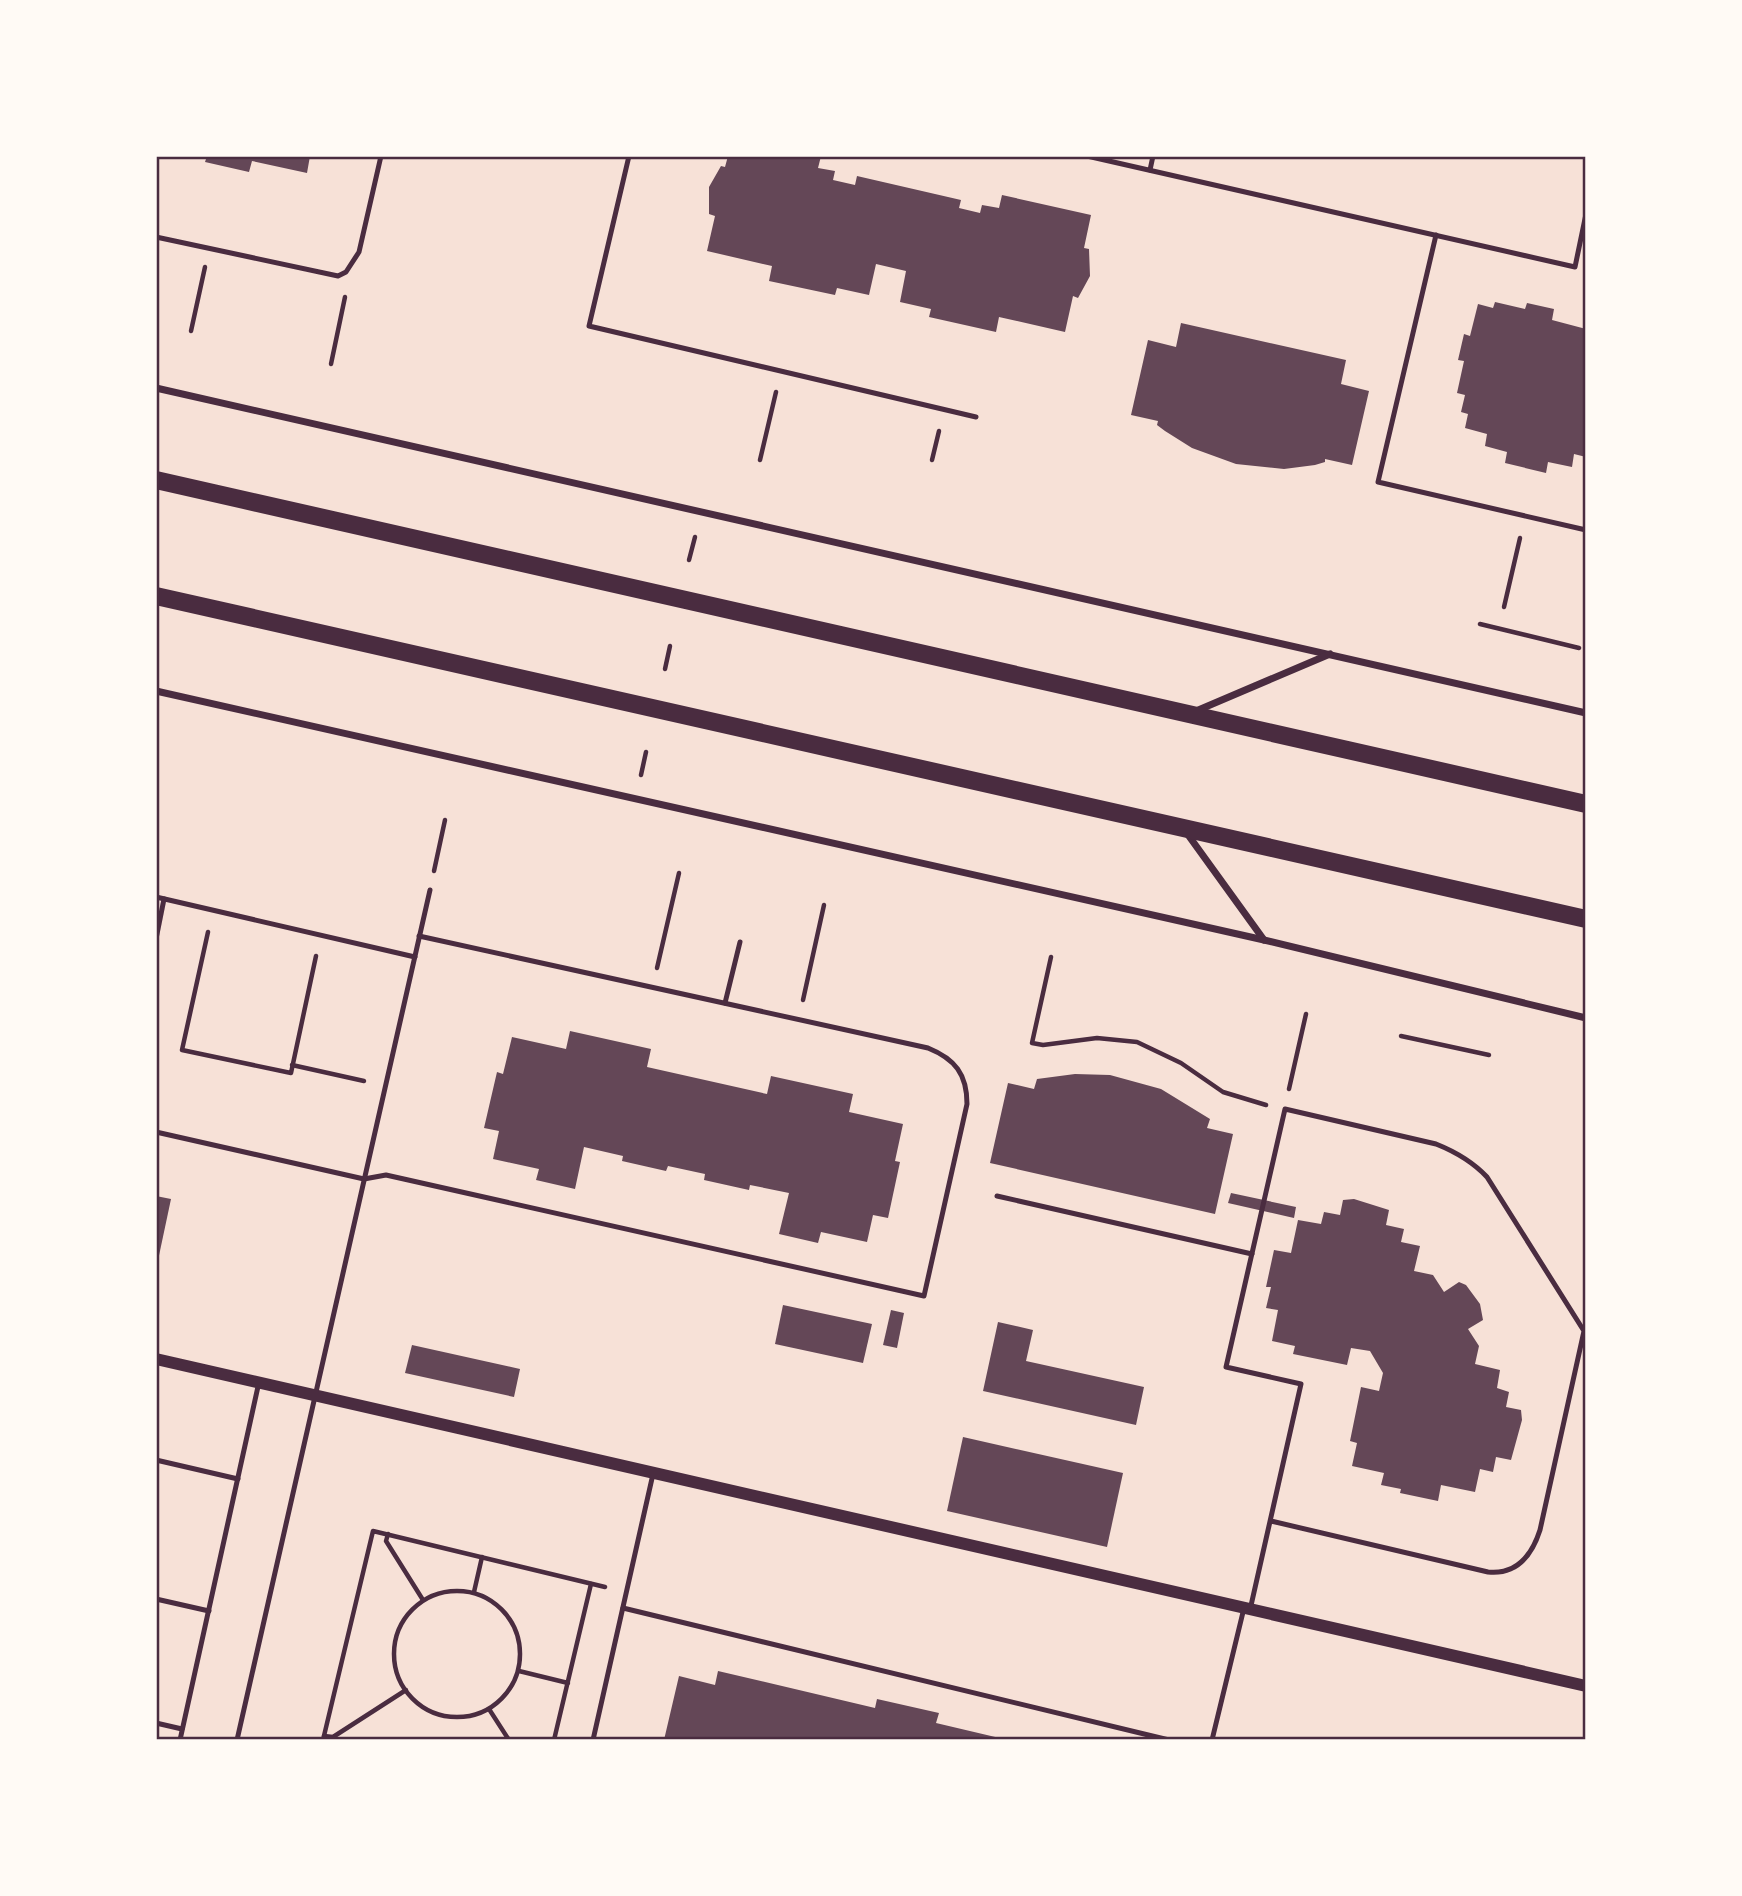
<svg xmlns="http://www.w3.org/2000/svg" width="1742" height="1896" font-family="'Varela Round',sans-serif">
  <rect width="100%" height="100%" fill="#f7e1d7"/>
  <g fill="#644757">
    <polygon points="207,156 310,156 307,173 252,161 249,172 205,162"/>
    <polygon points="728,156 821,156 818,168 835,171 833,180 855,185 857,176 961,200 959,208 980,213 982,205 999,208 1002,195 1091,215 1084,248 1089,249 1090,276 1078,298 1073,296 1065,332 999,317 996,332 929,317 931,309 900,302 906,271 876,264 869,295 837,288 835,295 769,281 772,266 707,251 715,216 709,214 709,187 721,166 725,167"/>
    <polygon points="1495,302 1525,309 1527,303 1554,309 1552,320 1586,329 1586,457 1574,454 1572,467 1548,462 1546,473 1505,463 1507,452 1485,446 1487,434 1465,428 1468,414 1461,412 1465,395 1457,393 1464,361 1458,360 1464,334 1470,336 1478,304 1493,308"/>
    <polygon points="1181,323 1346,360 1341,384 1369,391 1352,465 1325,459 1325,462 1315,465 1284,469 1236,464 1192,448 1165,431 1157,425 1158,421 1131,415 1148,340 1176,347"/>
    <polygon points="570,1031 651,1049 647,1067 767,1094 771,1076 853,1094 849,1112 903,1124 895,1161 900,1162 888,1218 873,1215 867,1242 821,1232 818,1243 779,1234 789,1193 750,1185 749,1190 704,1180 705,1174 668,1166 666,1171 622,1161 623,1156 584,1147 575,1189 536,1180 539,1169 493,1159 499,1131 484,1128 497,1072 503,1074 512,1037 566,1049"/>
    <polygon points="1075,1074 1110,1075 1161,1089 1210,1119 1207,1128 1233,1134 1215,1214 990,1163 1008,1083 1034,1089 1037,1079"/>
    <polygon points="1231,1193 1296,1207 1294,1218 1228,1203"/>
    <polygon points="156,1196 171,1199 157,1265 156,1265"/>
    <polygon points="1354,1199 1389,1210 1386,1225 1404,1229 1401,1242 1420,1246 1414,1271 1433,1275 1444,1292 1459,1282 1466,1285 1480,1304 1483,1320 1468,1329 1479,1346 1475,1364 1500,1370 1497,1388 1509,1392 1506,1407 1521,1410 1522,1420 1511,1460 1496,1457 1493,1472 1480,1469 1475,1492 1441,1485 1438,1501 1400,1493 1401,1489 1381,1485 1384,1473 1352,1466 1357,1443 1350,1441 1361,1387 1379,1391 1383,1373 1370,1351 1351,1348 1347,1365 1293,1354 1295,1346 1272,1341 1278,1310 1266,1308 1271,1287 1266,1287 1274,1250 1291,1253 1298,1220 1321,1224 1324,1212 1340,1215 1343,1200"/>
    <polygon points="783,1305 872,1324 863,1363 775,1344"/>
    <polygon points="891,1310 904,1313 897,1348 883,1345"/>
    <polygon points="998,1322 1033,1330 1026,1361 1144,1387 1136,1425 983,1391"/>
    <polygon points="412,1345 520,1369 514,1397 405,1373"/>
    <polygon points="963,1437 1123,1473 1107,1547 947,1511"/>
    <polygon points="718,1671 875,1708 877,1699 939,1713 936,1723 1008,1740 664,1740 679,1676 715,1685"/>
  </g>
  <g fill="none" stroke-linecap="round" stroke-linejoin="round">
    <g stroke="#4a2c40" stroke-width="4.5">
      <polyline points="191,331 205,267"/>
      <polyline points="331,364 345,297"/>
      <polyline points="760,460 776,392"/>
      <polyline points="932,460 939,431"/>
      <polyline points="689,560 695,537"/>
      <polyline points="1504,607 1520,538"/>
      <polyline points="1480,624 1579,648"/>
      <polyline points="665,669 670,646"/>
      <polyline points="641,775 646,752"/>
      <polyline points="434,871 445,820"/>
      <polyline points="208,932 182,1050 291,1073 316,956"/>
      <polyline points="1051,957 1032,1043 1043,1045 1097,1038 1137,1042 1181,1063 1223,1092 1266,1105"/>
      <polyline points="657,968 679,873"/>
      <polyline points="803,1000 824,905"/>
      <polyline points="1401,1036 1489,1055"/>
      <polyline points="292,1065 364,1081"/>
      <polyline points="1289,1089 1306,1014"/>
      <polyline points="388,1534 386,1541 423,1600"/>
      <circle cx="457" cy="1654" r="63"/>
      <polyline points="474,1592 482,1557"/>
      <polyline points="519,1671 568,1683"/>
      <polyline points="489,1709 509,1740"/>
      <polyline points="324,1736 333,1737 406,1690"/>
      <polyline points="323,1740 373,1531 605,1587"/>
      <polyline points="554,1740 591,1584"/>
    </g>
    <g stroke="#4a2c40" stroke-width="5">
      <polyline points="629,156 589,326 976,417"/>
      <polyline points="1087,156 1575,267 1586,214"/>
      <polyline points="1150,170 1153,156"/>
      <polyline points="1436,235 1378,482 1586,530"/>
      <polyline points="156,237 338,276 346,272 359,252 381,156"/>
      <polyline points="156,897 415,957"/>
      <polyline points="156,939 164,899"/>
      <polyline points="725,1003 740,942"/>
      <path d="M156 1132 364 1179 386 1175 924 1296 967 1104C967 1074 955 1059 928 1048L419 936"/>
      <polyline points="997,1196 1252,1254"/>
      <polyline points="156,1460 238,1479"/>
      <polyline points="156,1599 209,1611"/>
      <polyline points="623,1608 1169,1740"/>
      <path d="M1250 1610 1301 1384 1226 1367 1285 1109 1436 1144C1456 1152 1472 1161 1487 1177L1584 1331 1540 1530C1532 1555 1517 1575 1488 1572L1271 1521"/>
      <polyline points="156,1723 182,1729"/>
      <polyline points="180,1740 259,1382"/>
      <polyline points="237,1740 430,890"/>
      <polyline points="593,1740 653,1474"/>
      <polyline points="1212,1740 1244,1608"/>
    </g>
    <g stroke="#4a2c40" stroke-width="7">
      <polyline points="156,388 1586,713"/>
      <polyline points="156,691 1264,940 1586,1018"/>
      <polyline points="1196,711 1330,654"/>
      <polyline points="1186,832 1264,940"/>
    </g>
    <polyline stroke="#4a2c40" stroke-width="12" points="156,1359 1586,1686"/>
    <g stroke="#4a2c40" stroke-width="18">
      <polyline points="156,480 1586,804"/>
      <polyline points="156,596 1586,919"/>
    </g>
  </g>
  <rect width="1742" height="1896" fill="none" stroke="#fffaf5" stroke-width="315"/>
  <rect x="158" y="158" width="1426" height="1580" fill="none" stroke="#4a2c40" stroke-width="2.5"/>
</svg>
